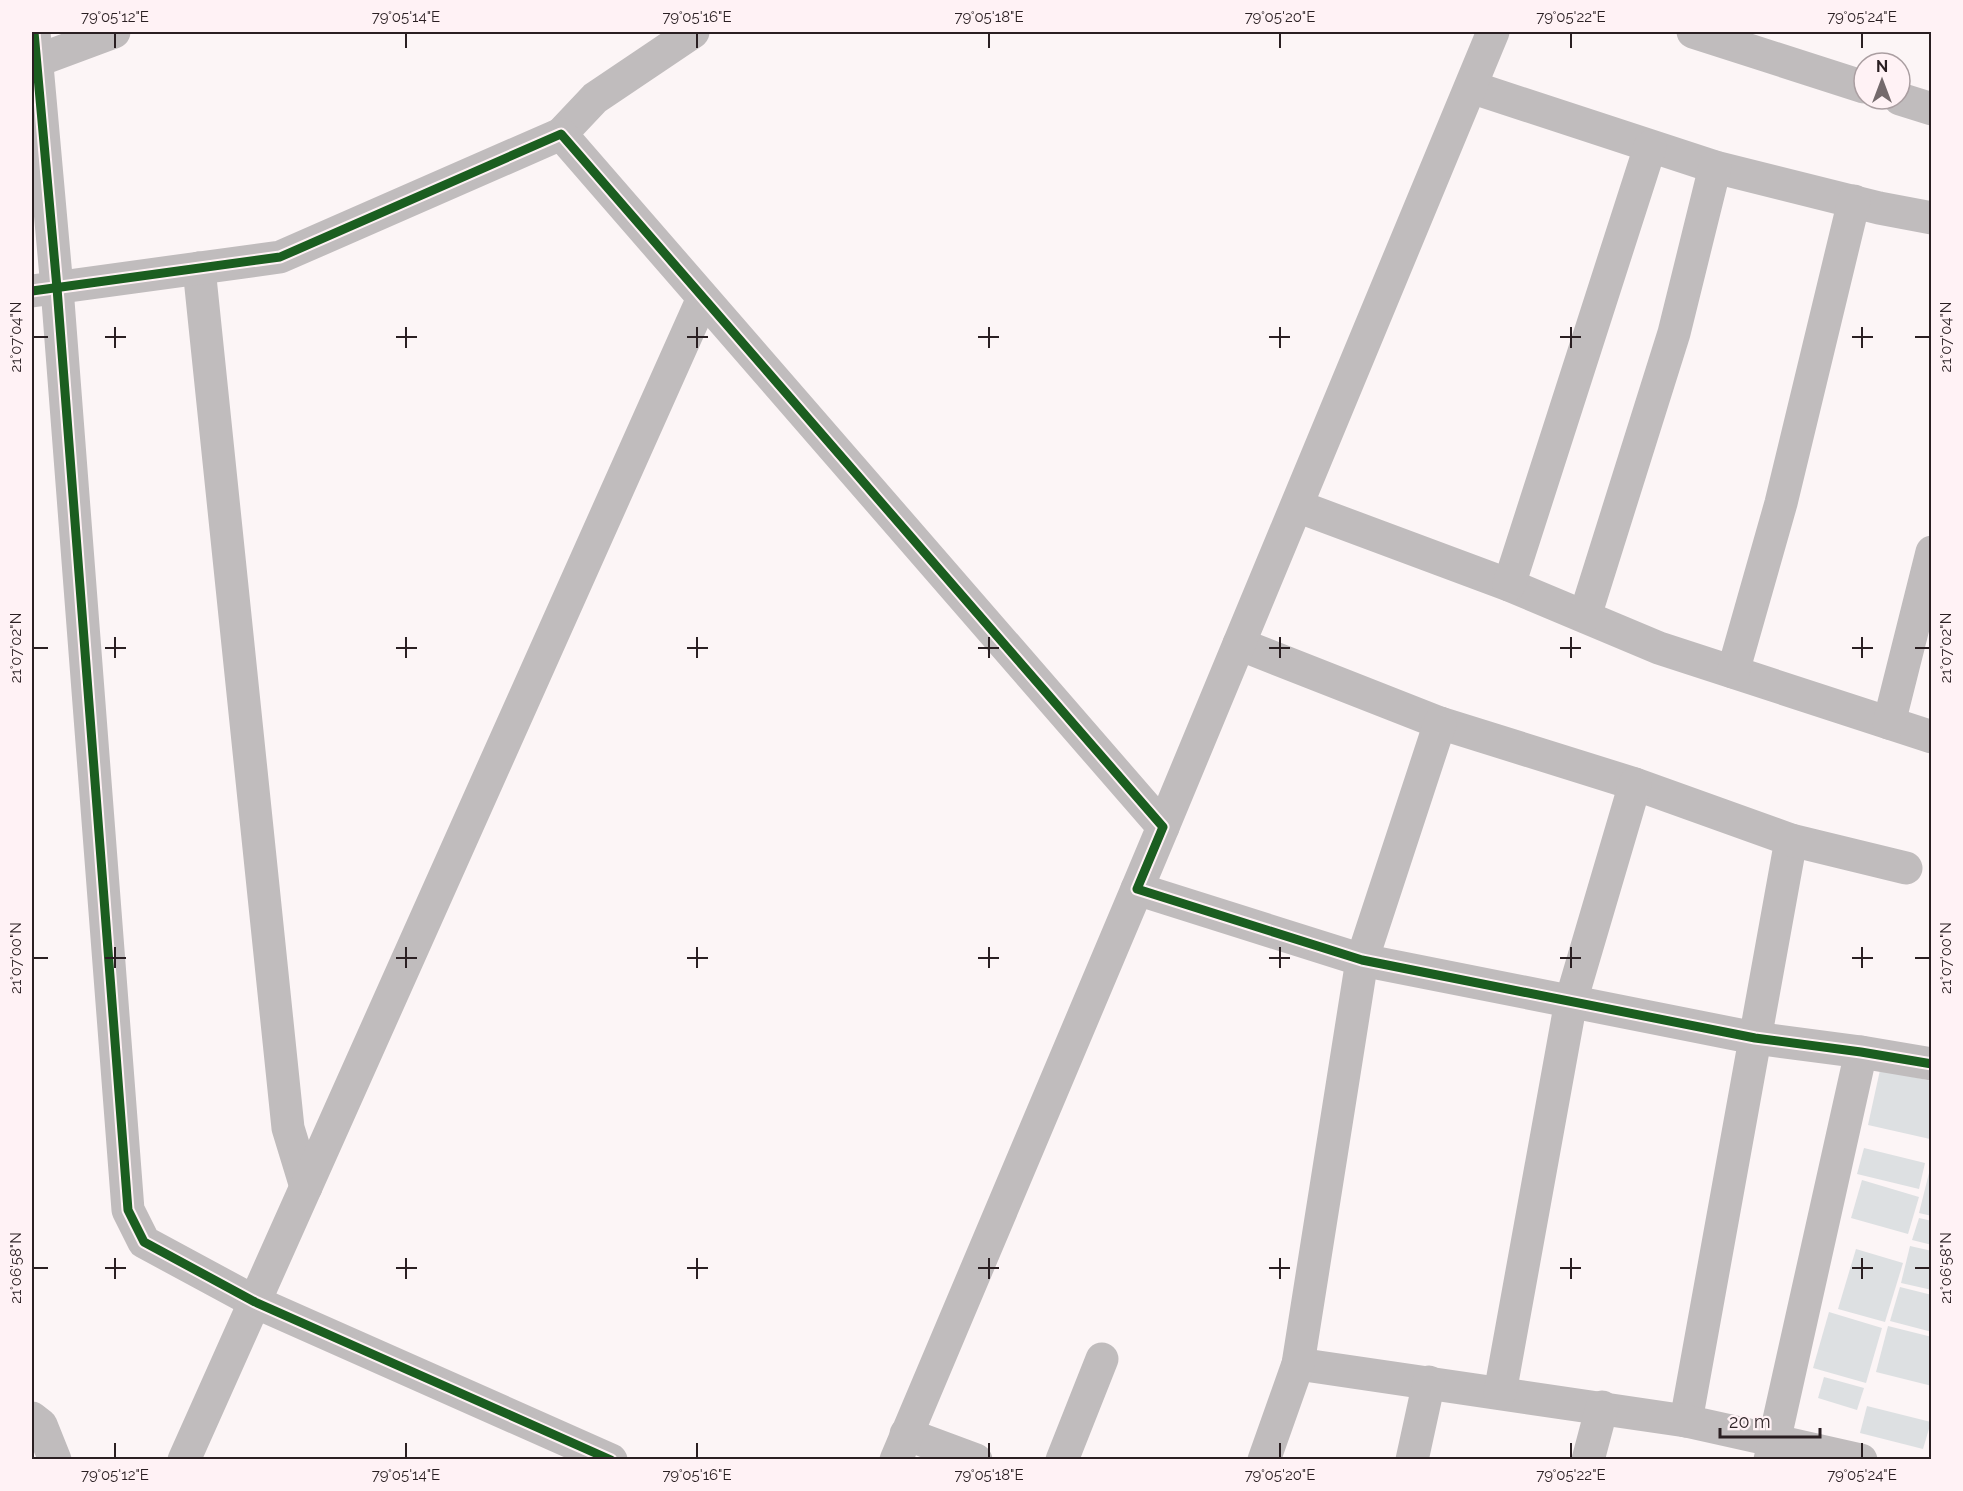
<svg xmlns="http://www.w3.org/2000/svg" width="1963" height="1491" font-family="Raleway,sans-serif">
  <rect width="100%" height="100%" fill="#fcf5f6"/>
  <g fill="#dde0e2">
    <polygon points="1880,1070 1932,1081 1930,1139 1868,1125"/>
    <polygon points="1864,1148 1925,1163 1919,1189 1857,1174"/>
    <polygon points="1930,1169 1932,1170 1932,1216 1919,1213"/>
    <polygon points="1862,1180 1919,1197 1908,1234 1851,1218"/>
    <polygon points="1919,1218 1932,1221 1932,1245 1912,1240"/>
    <polygon points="1910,1246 1932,1251 1932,1290 1901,1283"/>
    <polygon points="1856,1249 1903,1263 1885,1322 1838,1309"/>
    <polygon points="1900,1287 1932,1295 1932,1332 1890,1321"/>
    <polygon points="1829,1312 1882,1328 1866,1383 1813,1368"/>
    <polygon points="1888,1326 1932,1337 1932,1386 1876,1372"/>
    <polygon points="1824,1377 1864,1388 1857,1410 1818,1398"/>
    <polygon points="1867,1406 1931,1422 1923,1449 1860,1433"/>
  </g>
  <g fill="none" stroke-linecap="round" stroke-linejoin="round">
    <g stroke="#c0bcbd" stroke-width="33">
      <polyline points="34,32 57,288 128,1210 144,1242 255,1302 611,1460"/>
      <polyline points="1693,32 1864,87"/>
      <polyline points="36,61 114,32"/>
      <polyline points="1471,87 1715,167 1879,208 1932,218"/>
      <polyline points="1900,99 1932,109"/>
      <polyline points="561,134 595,98 693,32"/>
      <polyline points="199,268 288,1128 306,1187"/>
      <polyline points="32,291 280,257 561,134 1163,827 1137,889 1362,960 1755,1038 1861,1052 1932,1064"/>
      <polyline points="1297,506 1509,585 1659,648 1932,737"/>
      <polyline points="1509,585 1650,147"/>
      <polyline points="1585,616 1674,333 1715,167"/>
      <polyline points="1239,644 1440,723 1635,784 1791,840 1686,1421"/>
      <polyline points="1733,672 1781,503 1854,201"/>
      <polyline points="1889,723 1932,552"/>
      <polyline points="1163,827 1493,32"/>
      <polyline points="1791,840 1906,868"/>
      <polyline points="1298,1364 1686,1421 1861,1460"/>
      <polyline points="1500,1393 1571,1001 1635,784"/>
      <polyline points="32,1418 41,1425 55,1460"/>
      <polyline points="906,1434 976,1460"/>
      <polyline points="184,1460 703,298"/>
      <polyline points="896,1460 1137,889"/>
      <polyline points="1062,1460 1102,1359"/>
      <polyline points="1264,1460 1298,1364 1362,960 1440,723"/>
      <polyline points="1412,1460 1429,1382"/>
      <polyline points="1588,1460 1602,1407"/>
      <polyline points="1770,1460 1861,1052"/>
    </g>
    <g stroke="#fff2f5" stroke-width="13">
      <g id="cycleway">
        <polyline points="34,32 57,288 128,1210 144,1242 255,1302 611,1460"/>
        <polyline points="32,291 280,257 561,134 1163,827 1137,889 1362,960 1755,1038 1861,1052 1932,1064"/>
      </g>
    </g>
    <use href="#cycleway" stroke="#1b5e20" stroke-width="9"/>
  </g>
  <path fill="none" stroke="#2a1f22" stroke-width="2" d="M115 33V48M406 33V48M697 33V48M989 33V48M1280 33V48M1571 33V48M1862 33V48M115 327V348M406 327V348M697 327V348M989 327V348M1280 327V348M1571 327V348M1862 327V348M33 337H48M105 337H126M396 337H417M687 337H708M978 337H999M1269 337H1290M1560 337H1581M1852 337H1873M1915 337H1930M115 637V658M406 637V658M697 637V658M989 637V658M1280 637V658M1571 637V658M1862 637V658M33 648H48M105 648H126M396 648H417M687 648H708M978 648H999M1269 648H1290M1560 648H1581M1852 648H1873M1915 648H1930M115 947V968M406 947V968M697 947V968M989 947V968M1280 947V968M1571 947V968M1862 947V968M33 958H48M105 958H126M396 958H417M687 958H708M978 958H999M1269 958H1290M1560 958H1581M1852 958H1873M1915 958H1930M115 1258V1279M406 1258V1279M697 1258V1279M989 1258V1279M1280 1258V1279M1571 1258V1279M1862 1258V1279M33 1268H48M105 1268H126M396 1268H417M687 1268H708M978 1268H999M1269 1268H1290M1560 1268H1581M1852 1268H1873M1915 1268H1930M115 1443V1458M406 1443V1458M697 1443V1458M989 1443V1458M1280 1443V1458M1571 1443V1458M1862 1443V1458"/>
  <rect width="1963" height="1491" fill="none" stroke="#fff2f5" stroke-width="66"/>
  <g transform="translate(1882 81)"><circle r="28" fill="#fff2f5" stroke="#aa9ea1" stroke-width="1.5"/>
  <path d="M0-4.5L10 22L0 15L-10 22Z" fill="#746a6c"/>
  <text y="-9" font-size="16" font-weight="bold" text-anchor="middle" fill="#2a1f22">N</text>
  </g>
  <path d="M1720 1428v9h100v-9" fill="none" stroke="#2a1f22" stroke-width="3"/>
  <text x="1729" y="1428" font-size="18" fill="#2a1f22" stroke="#fff2f5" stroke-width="4.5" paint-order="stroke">20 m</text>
  <rect x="33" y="33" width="1897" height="1425" fill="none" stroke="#2a1f22" stroke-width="2"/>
  <g font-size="15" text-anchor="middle" fill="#2a1f22">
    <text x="115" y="22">79°05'12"E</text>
    <text x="406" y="22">79°05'14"E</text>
    <text x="697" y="22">79°05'16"E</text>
    <text x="989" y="22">79°05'18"E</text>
    <text x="1280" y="22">79°05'20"E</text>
    <text x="1571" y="22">79°05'22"E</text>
    <text x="1862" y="22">79°05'24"E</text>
    <text transform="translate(16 337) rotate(-90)" y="5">21°07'04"N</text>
    <text transform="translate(1946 337) rotate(-90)" y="5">21°07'04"N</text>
    <text transform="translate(16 648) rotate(-90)" y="5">21°07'02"N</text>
    <text transform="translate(1946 648) rotate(-90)" y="5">21°07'02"N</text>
    <text transform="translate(16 958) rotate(-90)" y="5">21°07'00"N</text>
    <text transform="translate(1946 958) rotate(-90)" y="5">21°07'00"N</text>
    <text transform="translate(16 1268) rotate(-90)" y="5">21°06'58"N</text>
    <text transform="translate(1946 1268) rotate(-90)" y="5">21°06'58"N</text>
    <text x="115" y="1480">79°05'12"E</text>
    <text x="406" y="1480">79°05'14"E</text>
    <text x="697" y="1480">79°05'16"E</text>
    <text x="989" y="1480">79°05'18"E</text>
    <text x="1280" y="1480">79°05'20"E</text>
    <text x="1571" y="1480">79°05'22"E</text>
    <text x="1862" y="1480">79°05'24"E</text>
  </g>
</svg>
